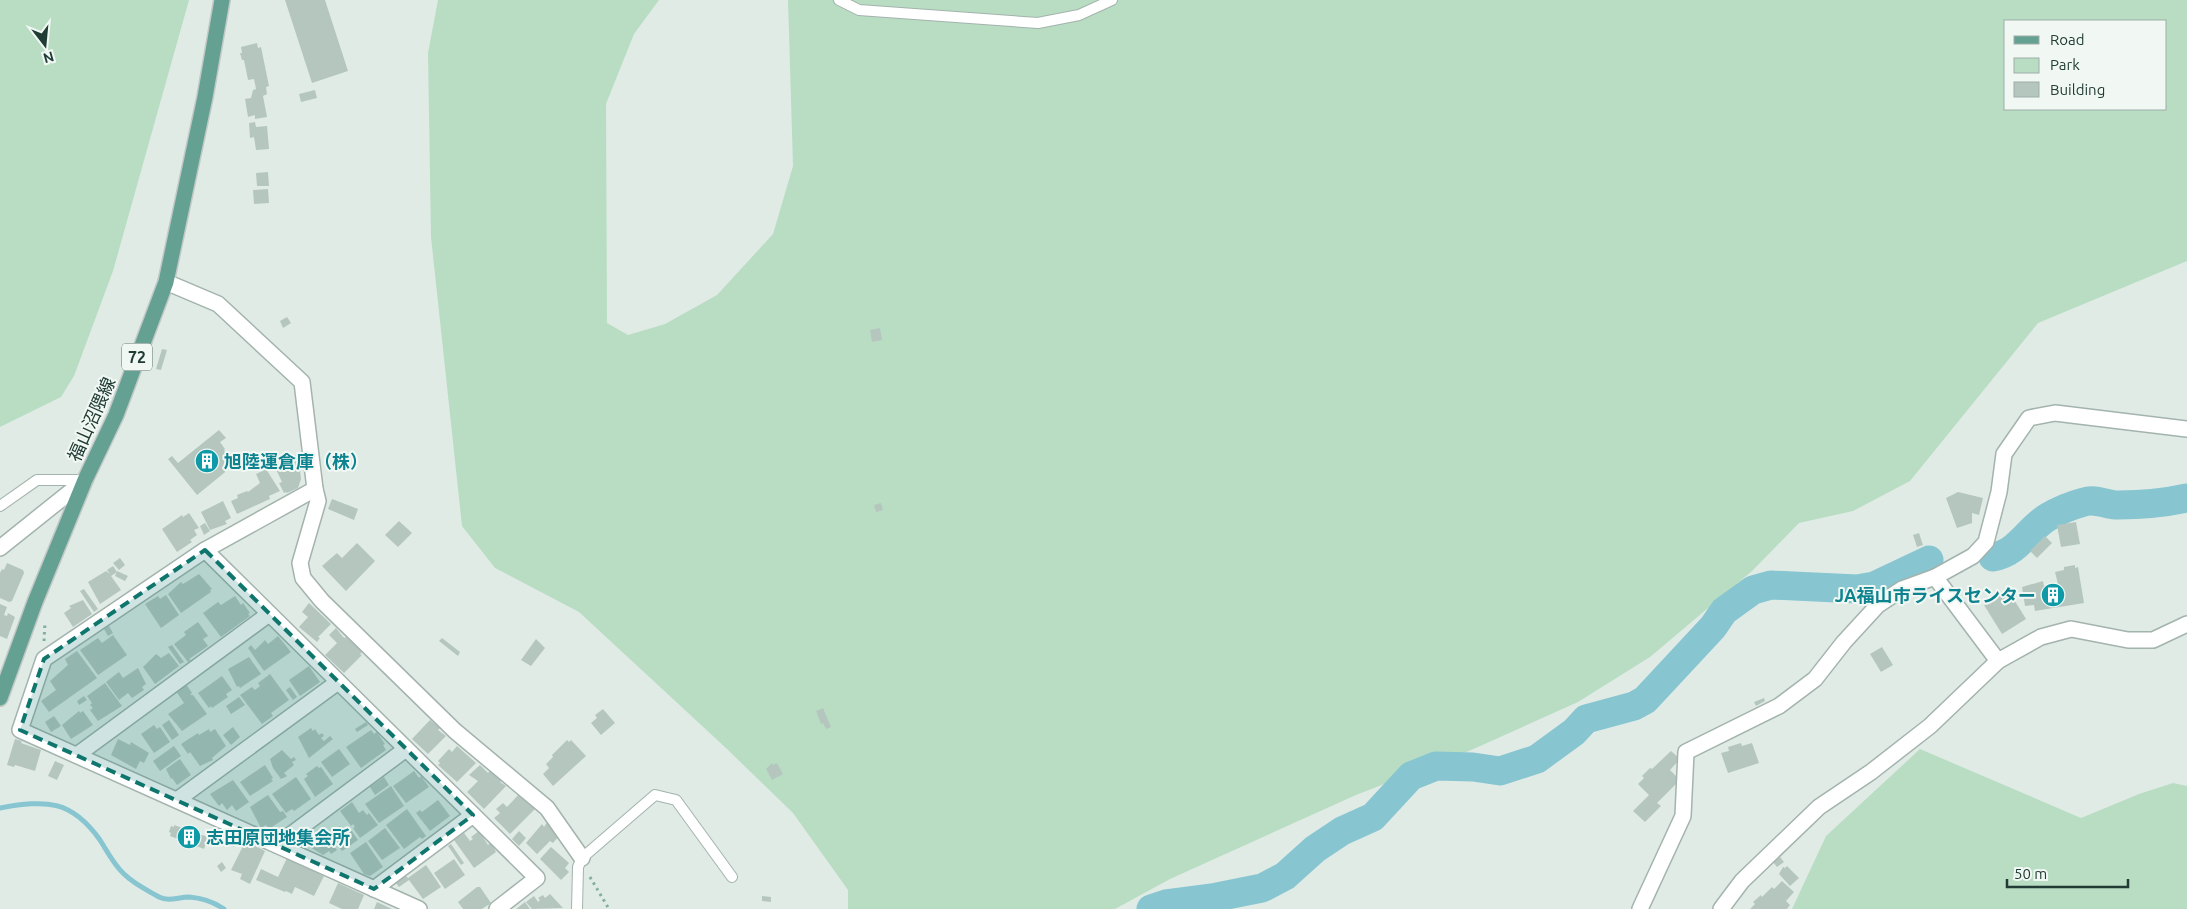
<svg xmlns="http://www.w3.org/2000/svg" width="2187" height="909" font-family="Ubuntu,'Noto Sans JP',sans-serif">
  <rect width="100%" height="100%" fill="#e0ebe6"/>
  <g fill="#b9ddc3" fill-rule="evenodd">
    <polygon points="0,0 189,0 113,271 74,376 61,397 0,427"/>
    <path d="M438 0H659L634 34 606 104 607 323 628 335 665 324 717 295 773 234 793 166 788 0H2187V261L2038 323 1910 481 1853 511 1799 523 1752 571 1650 657 1578 702 1469 751 1356 795 1170 879 1115 909H848V890L793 813 727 749 579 612 495 568 462 526 431 237 428 53ZM2006 21H2166V109H2006Z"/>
    <polygon points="1920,749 2081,818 2139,794 2173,783 2187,786 2187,909 1792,909 1826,836"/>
  </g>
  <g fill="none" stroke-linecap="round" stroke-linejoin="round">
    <path stroke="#87c5d1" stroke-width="5" d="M0 808C46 800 71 799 100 840 107 851 114 865 124 874 134 884 147 890 159 897 169 902 178 897 189 897 202 898 214 902 224 909"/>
    <g stroke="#87c5d1" stroke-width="29">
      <path d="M1993 557C2018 553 2028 529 2048 517 2058 511 2073 505 2084 502 2096 498 2106 505 2118 505 2140 505 2165 503 2187 498"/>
      <polyline points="1151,909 1166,904 1212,898 1262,888 1285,876 1315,849 1342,831 1373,817 1411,776 1436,766 1473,767 1500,771 1537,759 1574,732 1586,719 1634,706 1645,700 1713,627 1724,611 1753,590 1771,585 1857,589 1874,586 1929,560"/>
    </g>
  </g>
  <g fill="#b5c6bf">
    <polygon points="285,0 325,0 348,71 312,83"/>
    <polygon points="257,43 258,48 261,47 269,86 266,87 267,94 263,96 267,117 255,119 255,115 248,117 245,99 251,98 253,90 256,89 254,79 248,80 244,60 242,60 240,53 242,53 241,47"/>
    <polygon points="315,90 317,98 301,102 299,94"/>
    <polygon points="255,122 256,127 267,126 269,149 256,150 254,137 250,138 249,123"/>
    <polygon points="268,172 269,186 257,186 256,173"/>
    <polygon points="268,189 269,203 254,204 253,190"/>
    <polygon points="287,317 291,323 283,328 280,321"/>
    <polygon points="880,328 882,340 872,342 870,330"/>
    <polygon points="162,349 167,350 161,370 156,369"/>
    <polygon points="219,430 226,438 220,442 225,449 224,450 235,464 197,495 168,459 172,456 178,463"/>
    <polygon points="298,454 302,469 300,470 301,479 298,488 287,493 286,492 284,493 279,483 282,482 274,465"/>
    <polygon points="266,469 280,491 269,496 270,499 237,514 231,501 238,498 237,495 247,491 248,492 260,483 256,474"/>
    <polygon points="1958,492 1983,498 1979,515 1972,513 1972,523 1957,528 1946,498"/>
    <polygon points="332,499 358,509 354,520 328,509"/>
    <polygon points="223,501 231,518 225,521 227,524 210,530 201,512"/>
    <polygon points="881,503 883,510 876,512 874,505"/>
    <polygon points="189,513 199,528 194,530 197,535 190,540 192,542 177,552 162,529 182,515 183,517"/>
    <polygon points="399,521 412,533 398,547 385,535"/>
    <polygon points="2076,522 2080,544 2061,547 2057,525"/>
    <polygon points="205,523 210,531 204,535 200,526"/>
    <polygon points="1919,533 1923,545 1917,547 1913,535"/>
    <polygon points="2045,536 2052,543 2037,558 2030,551"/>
    <polygon points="357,543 375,561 346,591 322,566 337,553 342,558"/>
    <polygon points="120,558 125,565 119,570 113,563"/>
    <polygon points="7,563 23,570 24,573 12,601 9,602 0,598 0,573 2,569 4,570"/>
    <polygon points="2075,565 2075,568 2078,567 2084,603 2035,611 2034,605 2025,606 2022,587 2043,581 2044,586 2058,584 2055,572 2064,570 2064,567"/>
    <polygon points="113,566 117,572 111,576 121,590 100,604 88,582 106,571 110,574 107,570"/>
    <polygon points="117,571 128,576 125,581 115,576"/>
    <polygon points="199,574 212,589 210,590 211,592 181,613 168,594 181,582 183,584"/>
    <polygon points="84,589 98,609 94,612 80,591"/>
    <polygon points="2008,590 2026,619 2002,634 1984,605"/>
    <polygon points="166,595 179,615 161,628 145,604 158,596 160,599"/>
    <polygon points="235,596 241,605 243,603 250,613 248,614 250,616 221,637 203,613 218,602 221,605"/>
    <polygon points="83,600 92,614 73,627 64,613 71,608 69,606"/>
    <polygon points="309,603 331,624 318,637 320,638 317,642 299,627 308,617 302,612"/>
    <polygon points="0,604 7,607 4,615 7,616 8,613 15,617 7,639 0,636"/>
    <polygon points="198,622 208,636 203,639 208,646 189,659 191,660 188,662 174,644 186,635 184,632"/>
    <polygon points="109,626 113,633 108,636 104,629"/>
    <polygon points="336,628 343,637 345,638 346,637 362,652 360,654 362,655 344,673 325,655 337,643 329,635"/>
    <polygon points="113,635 127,655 98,675 80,650 98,638 102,643"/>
    <polygon points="278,636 291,652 264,671 248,648 251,645 255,650 265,640 268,644"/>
    <polygon points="442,638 460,652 458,656 439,641"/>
    <polygon points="536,639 545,648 531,666 521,660"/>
    <polygon points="172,645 184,662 180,664 168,647"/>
    <polygon points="1882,647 1893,665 1881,672 1870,654"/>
    <polygon points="77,651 97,678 49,712 41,701 56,690 50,681 68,665 65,659"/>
    <polygon points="169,653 179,666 155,684 143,667 156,654 161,658"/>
    <polygon points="249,657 261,674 240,688 239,686 237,687 228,669"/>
    <polygon points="309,666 320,682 300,696 289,680"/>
    <polygon points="138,668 146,684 142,687 144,690 132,698 128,693 119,700 106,682 119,672 123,678"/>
    <polygon points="270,674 289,700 271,713 273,716 262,724 240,695 252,687 255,690 260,686 258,683"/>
    <polygon points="222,676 232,690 226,694 228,697 212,708 211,706 209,708 198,693"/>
    <polygon points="105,683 122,706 98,721 90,710 93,708 90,705 92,703 87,696"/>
    <polygon points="186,684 192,693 190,695 193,695 207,714 182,731 168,714 184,703 176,691"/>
    <polygon points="290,687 297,697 293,700 286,690"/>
    <polygon points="84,696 87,700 79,705 77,701"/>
    <polygon points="239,697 245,705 231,714 226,706"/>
    <polygon points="1764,698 1765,701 1756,706 1754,702"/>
    <polygon points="823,708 831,727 826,729 823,723 821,724 816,711"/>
    <polygon points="603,709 615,723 601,735 591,723 597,718 595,715"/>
    <polygon points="79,711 80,713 83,711 93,725 71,739 62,725"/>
    <polygon points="54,716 61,726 51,732 45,722"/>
    <polygon points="169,720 179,735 172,740 162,725"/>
    <polygon points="430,720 440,728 438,730 446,736 428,754 412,739"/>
    <polygon points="366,722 368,725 357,732 355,729"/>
    <polygon points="154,725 157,729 160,727 170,742 154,753 141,734"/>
    <polygon points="233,727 240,737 231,745 223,735"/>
    <polygon points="311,728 313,731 315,729 319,735 322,733 324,736 321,738 324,741 330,736 333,739 309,758 298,737"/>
    <polygon points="209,729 210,732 215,729 226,746 212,758 213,760 200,766 190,752 188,754 181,744 198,733 199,735"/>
    <polygon points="371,730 374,734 377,732 385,744 383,745 386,750 361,768 346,747"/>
    <polygon points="15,739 22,741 21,743 41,750 35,771 15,765 14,767 7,765"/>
    <polygon points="118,739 130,745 131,742 149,753 144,763 140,761 136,769 111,755"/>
    <polygon points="567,740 569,742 571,740 586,756 553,786 543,774 549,768 546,764 553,757 552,755"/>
    <polygon points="1741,743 1742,746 1752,743 1759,763 1728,773 1721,753 1729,751 1728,747"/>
    <polygon points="174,746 181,756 160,771 153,761"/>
    <polygon points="457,746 476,763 457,782 438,765 440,763 438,761 449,749 452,752"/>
    <polygon points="339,749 350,764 332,777 321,762"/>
    <polygon points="282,750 291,759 294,757 296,760 292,762 294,765 284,773 287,776 281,779 273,768 270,759"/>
    <polygon points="1671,751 1680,759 1670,770 1680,780 1657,803 1661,806 1645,822 1633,811 1649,795 1638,784 1644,778 1642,776 1650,768 1652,769"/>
    <polygon points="180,759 191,775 177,785 172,778 171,779 166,769"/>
    <polygon points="55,761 64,765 57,780 48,776"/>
    <polygon points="772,763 773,765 777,763 783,774 772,780 766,769"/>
    <polygon points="265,765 273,778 271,779 273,781 250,796 240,782"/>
    <polygon points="480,765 488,773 490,771 502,780 500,782 506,786 484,809 467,792 478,781 469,775"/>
    <polygon points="317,766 319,768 321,767 333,784 315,797 304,779 308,776 306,774"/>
    <polygon points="414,771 419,778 421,776 429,787 406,803 393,786"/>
    <polygon points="296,777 311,799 294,811 292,809 286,813 272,794"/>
    <polygon points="384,777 389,785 375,795 370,787"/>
    <polygon points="233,780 249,802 236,811 232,805 227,810 222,803 219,806 210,794"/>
    <polygon points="391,786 404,806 379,823 365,804"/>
    <polygon points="520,793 537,807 510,834 494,818 500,813 496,809 503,803 507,807"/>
    <polygon points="268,795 280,812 283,811 287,817 269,829 266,825 261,828 250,807"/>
    <polygon points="438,800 450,816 430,831 416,813 420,810 422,812"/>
    <polygon points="352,802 359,813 363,810 367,815 369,813 378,825 360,838 353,828 355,827 353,824 351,826 340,811"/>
    <polygon points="407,809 426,836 422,839 420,837 404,849 386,825"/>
    <polygon points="548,821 558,837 553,843 550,841 537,854 526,843 542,824 544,827"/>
    <polygon points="174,825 208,837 204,849 170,836 171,833 169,832 171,826 174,827"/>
    <polygon points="340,826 343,829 348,826 358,840 342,851 330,835"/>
    <polygon points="385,828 400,848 382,860 368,841"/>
    <polygon points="322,830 337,850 331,854 329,851 323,855 310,847 305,840 311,835 313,837"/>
    <polygon points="479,831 488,845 491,842 496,852 474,868 454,840 464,833 470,841 473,839 471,837"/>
    <polygon points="519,831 526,838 519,846 512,839"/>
    <polygon points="227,833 238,837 234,847 223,843"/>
    <polygon points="245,842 248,842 265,851 250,884 240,879 242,874 231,870"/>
    <polygon points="366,842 383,867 370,876 364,874 350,853"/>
    <polygon points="451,844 464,863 461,865 448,846"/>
    <polygon points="551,847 569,863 565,868 569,872 561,880 540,859"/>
    <polygon points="1780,857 1784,862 1777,867 1773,862"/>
    <polygon points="287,858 324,876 314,896 295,887 292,894 286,891 285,892 256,880 261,869 278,877"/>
    <polygon points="454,859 465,875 445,889 434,873"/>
    <polygon points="222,862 226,868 221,872 217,866"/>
    <polygon points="426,865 441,887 423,899 409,880 399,887 395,882 405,875 408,878"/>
    <polygon points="1787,866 1799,878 1790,886 1779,874 1783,867 1785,868"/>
    <polygon points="1782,881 1794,892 1786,901 1790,905 1787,909 1750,909 1755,904 1753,902 1761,895 1762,897 1772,887 1774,889"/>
    <polygon points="338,883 364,895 358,909 342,909 329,903"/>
    <polygon points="477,887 480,887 491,903 482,909 463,909 458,902"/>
    <polygon points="550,894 563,908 532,909 526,902 534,896 538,902 540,900 538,898 543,895 545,898"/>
    <polygon points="762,896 771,897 771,902 762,901"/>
    <polygon points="377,902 392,909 374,909"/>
    <polygon points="525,902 530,909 516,909"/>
  </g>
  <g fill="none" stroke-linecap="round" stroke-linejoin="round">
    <g stroke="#a3b3ad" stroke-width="12">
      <g id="service">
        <polyline points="839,0 859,10 1038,23 1079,15 1112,0"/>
        <polyline points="0,506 37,480 85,480"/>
        <polyline points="577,909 578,867 582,858 655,795 676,800 732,877"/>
      </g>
    </g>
    <g stroke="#a3b3ad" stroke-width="18">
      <g id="minor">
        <polyline points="166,282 218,304 302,382 315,489 205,550"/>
        <polyline points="315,489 318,501 300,563 303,578 322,601 455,731 547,808 582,858"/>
        <polyline points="0,548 85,480"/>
        <polyline points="1935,577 1973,556 1986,542 1999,492 2004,454 2029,418 2055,413 2187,429"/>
        <polyline points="77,755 269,614"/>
        <polyline points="177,800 338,682"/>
        <polyline points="277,845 406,749"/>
        <polyline points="374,889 473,815"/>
        <polyline points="419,909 20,730 44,659 205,550 537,878 497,909"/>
        <polyline points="1640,909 1683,816 1686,752 1779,706 1815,679 1844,642 1878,605 1902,589 1935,577 1998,661"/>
        <polyline points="1721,909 1742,881 1819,807 1871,772 1930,726 1998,661 2041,637 2071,629 2128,640 2153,640 2187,624"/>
      </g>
    </g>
    <g stroke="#c1c8c6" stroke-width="18">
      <polyline id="primary" points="0,698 35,602 85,480 116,415 166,282 205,97 222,0"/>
    </g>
    <g stroke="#80afa1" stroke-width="3" stroke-dasharray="2.5 4" stroke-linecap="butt">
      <polyline points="44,641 45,622"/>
      <polyline points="590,877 609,909"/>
    </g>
    <use href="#service" stroke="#fff" stroke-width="10"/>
    <use href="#minor" stroke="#fff" stroke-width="15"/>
    <use href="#primary" stroke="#64a192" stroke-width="15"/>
  </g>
  <path fill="#0f766e" fill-opacity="0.2" stroke="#0f766e" stroke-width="4" stroke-dasharray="10 6" stroke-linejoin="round" d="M205 550 473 815 374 889 20 730 44 659Z"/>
  <defs>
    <g id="building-disc" transform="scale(1.25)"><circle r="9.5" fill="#0f9aa8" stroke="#f1f8f4"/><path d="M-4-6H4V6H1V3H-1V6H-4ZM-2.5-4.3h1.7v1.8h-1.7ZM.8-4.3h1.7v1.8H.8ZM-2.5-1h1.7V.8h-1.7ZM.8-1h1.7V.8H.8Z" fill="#fff"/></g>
  </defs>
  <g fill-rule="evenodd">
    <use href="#building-disc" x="207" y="461"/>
    <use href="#building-disc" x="2053" y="595"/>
    <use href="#building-disc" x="189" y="837"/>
  </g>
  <g text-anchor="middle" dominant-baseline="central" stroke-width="4" stroke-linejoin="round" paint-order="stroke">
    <rect fill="#f1f8f4" stroke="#5f746e" stroke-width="1" x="122" y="343.5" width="30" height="27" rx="4"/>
    <g font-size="16" font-weight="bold" fill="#213c35">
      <text x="137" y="357">72</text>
    </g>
    <g font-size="18" fill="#213c35" stroke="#f1f8f4">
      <text transform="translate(91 419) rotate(-66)">福山沼隈線</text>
    </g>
    <g font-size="18" font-weight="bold" fill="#0d838f" stroke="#f1f8f4" text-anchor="start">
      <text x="224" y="461">旭陸運倉庫（株）</text>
      <text x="2036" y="595" text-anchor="end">JA福山市ライスセンター</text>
      <text x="206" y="837">志田原団地集会所</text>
    </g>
  </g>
  <rect x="2004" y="20" width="162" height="90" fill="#f1f8f4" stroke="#9eada8"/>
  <rect x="2014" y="36" width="25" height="8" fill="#64a192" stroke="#9eada8"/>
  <text x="2050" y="45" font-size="15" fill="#213c35">Road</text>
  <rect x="2014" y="58" width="25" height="15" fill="#b9ddc3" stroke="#9eada8"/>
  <text x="2050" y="70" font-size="15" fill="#213c35">Park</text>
  <rect x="2014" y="82" width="25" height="15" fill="#b5c6bf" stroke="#9eada8"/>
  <text x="2050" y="95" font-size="15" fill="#213c35">Building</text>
  <g transform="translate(45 45) rotate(164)" stroke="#f1f8f4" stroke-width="4" paint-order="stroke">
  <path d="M0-4L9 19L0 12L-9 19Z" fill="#213c35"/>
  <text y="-8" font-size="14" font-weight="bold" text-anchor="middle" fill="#213c35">N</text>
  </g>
  <path d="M2007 879v8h121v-8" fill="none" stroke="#213c35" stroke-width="2.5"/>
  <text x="2014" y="879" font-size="15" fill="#213c35" stroke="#f1f8f4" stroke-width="4" paint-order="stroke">50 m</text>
</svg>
